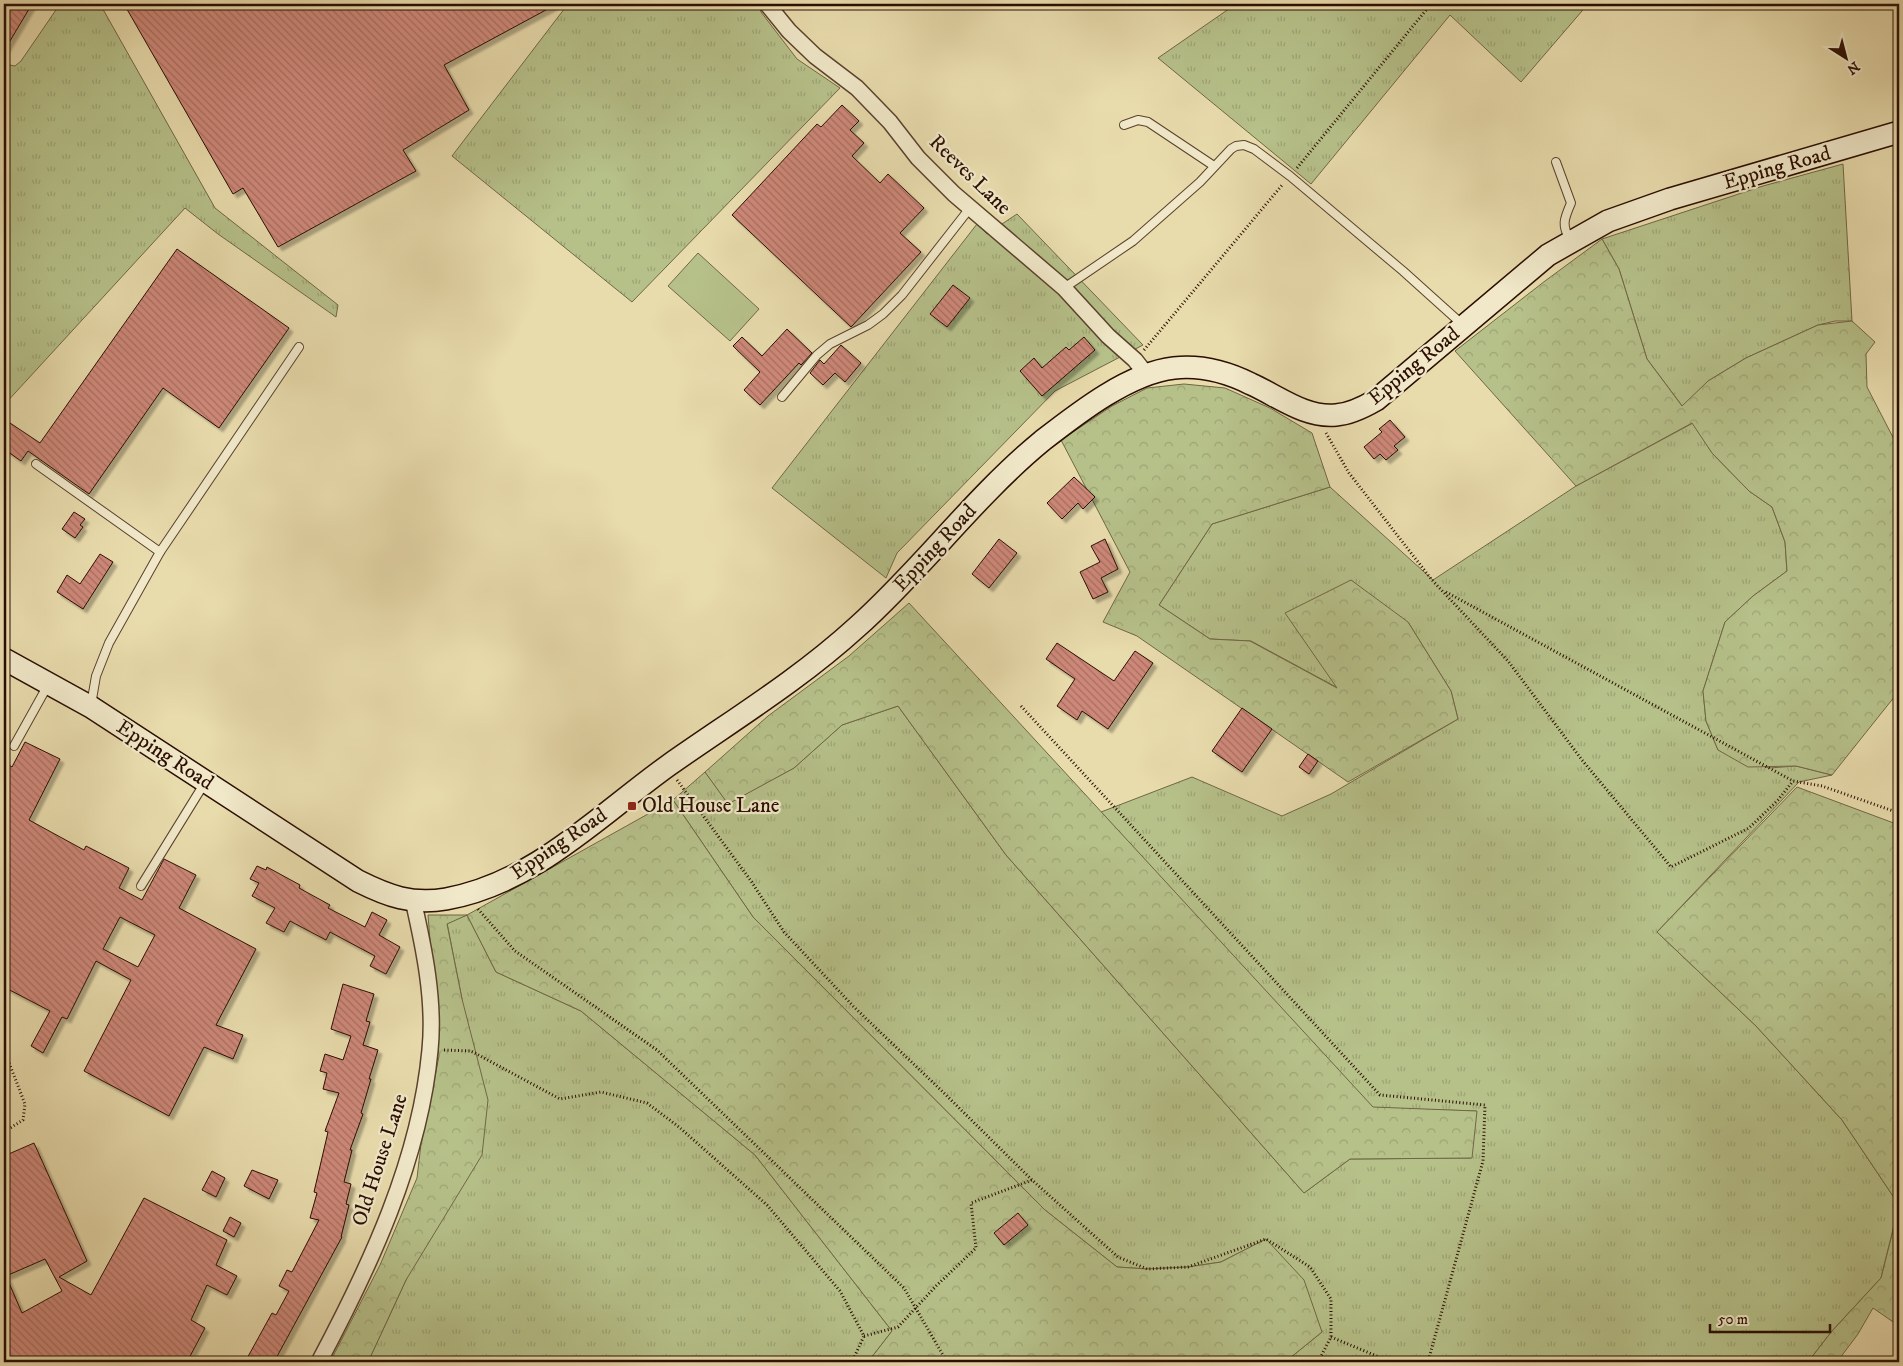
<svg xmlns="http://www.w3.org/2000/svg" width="1903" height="1366" font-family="'IM FELL DW Pica',serif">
  <defs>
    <pattern id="grass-tufts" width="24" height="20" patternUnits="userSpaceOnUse" patternTransform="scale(1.25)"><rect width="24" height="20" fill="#b6c089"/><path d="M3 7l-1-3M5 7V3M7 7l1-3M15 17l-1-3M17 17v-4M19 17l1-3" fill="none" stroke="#9da474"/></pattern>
    <pattern id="forest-crowns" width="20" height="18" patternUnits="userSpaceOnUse" patternTransform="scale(1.25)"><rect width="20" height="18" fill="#b6c089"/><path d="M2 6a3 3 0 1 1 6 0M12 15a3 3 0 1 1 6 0" fill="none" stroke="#9da474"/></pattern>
    <pattern id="building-back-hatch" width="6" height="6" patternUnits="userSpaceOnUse" patternTransform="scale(1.25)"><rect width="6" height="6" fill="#ce8879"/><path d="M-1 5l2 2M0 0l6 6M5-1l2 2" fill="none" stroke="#a76e61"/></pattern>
    <filter id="shadow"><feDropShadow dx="4" dy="4" stdDeviation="1" flood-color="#0004"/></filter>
  </defs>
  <rect width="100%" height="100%" fill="#e8dbac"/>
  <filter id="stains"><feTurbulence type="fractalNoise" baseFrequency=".004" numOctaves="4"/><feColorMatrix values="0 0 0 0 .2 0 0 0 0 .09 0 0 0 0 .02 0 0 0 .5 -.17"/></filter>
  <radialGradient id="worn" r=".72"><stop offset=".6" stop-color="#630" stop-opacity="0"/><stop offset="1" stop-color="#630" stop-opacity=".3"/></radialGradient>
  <g fill="url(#grass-tufts)" stroke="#706745">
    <polygon points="60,4 100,4 215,208 338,305 336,317 218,234 185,208 4,405 4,64 15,66 21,61"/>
    <polygon points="568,4 758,4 761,12 797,59 840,88 632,302 452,156"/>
    <polygon points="1236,4 1588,4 1521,82 1450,15 1311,184 1158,58"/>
    <polygon points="1843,164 1852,321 1835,321 1818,325 1746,358 1708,381 1683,407 1647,359 1619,269 1602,239 1763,186"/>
    <polygon points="1017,214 1143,345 1055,391 897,553 886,578 772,488 977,224 987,234"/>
    <polygon points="1693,423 1712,453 1749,491 1772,507 1785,542 1787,571 1753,596 1725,622 1703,691 1706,721 1718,750 1769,768 1796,766 1832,775 1799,782 1657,932 1756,1026 1842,1120 1899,1205 1881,1278 1832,1331 1808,1362 1285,1362 1322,1332 1266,1239 1221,1262 1188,1267 1147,1269 1117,1267 1045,1210 753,917 673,800 705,772 728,803 794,768 842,725 898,706 1006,855 1304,1193 1350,1159 1471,1158 1476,1111 1373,1108 1101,812 1192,777 1282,816 1331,794 1458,719 1451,691 1408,622 1338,688 1251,641 1210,639 1159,605 1212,524 1330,487 1433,580 1576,486"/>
    <polygon points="467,915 496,972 581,1011 755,1155 892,1331 868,1362 368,1362 406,1280 462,999 447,923"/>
  </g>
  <g fill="url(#forest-crowns)" stroke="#706745">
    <polygon points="1602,239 1619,269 1647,359 1682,406 1708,381 1746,358 1818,325 1852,321 1875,342 1866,354 1867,387 1899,449 1899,691 1832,775 1796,766 1748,767 1718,750 1706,721 1703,691 1725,622 1753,596 1787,571 1785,542 1772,507 1749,491 1712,453 1692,423 1576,486 1455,351 1545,281"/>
    <polygon points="1184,384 1225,388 1270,408 1312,433 1330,487 1212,524 1159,605 1210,639 1250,641 1337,688 1285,613 1351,580 1408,622 1451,691 1458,719 1348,782 1137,636 1103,622 1130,572 1061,440 1112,406 1147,388"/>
    <polygon points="909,603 1373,1107 1477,1111 1472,1158 1350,1159 1304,1193 1006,855 898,706 842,725 794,768 728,804 705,772 768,716 849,656"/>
    <polygon points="1797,787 1899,825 1899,1205 1842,1120 1756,1026 1657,932"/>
    <polygon points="673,800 753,917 1045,1210 1117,1267 1147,1269 1188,1267 1221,1262 1266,1239 1304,1280 1322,1332 1285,1362 868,1362 892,1331 755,1155 581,1011 496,972 467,915 447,924 462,999 488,1100 482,1155 406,1280 368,1362 330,1362 380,1265 417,1178 421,1144 439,1056 428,915 467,915"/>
    <polygon points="1899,1207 1899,1326 1873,1308 1858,1334 1837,1362 1808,1362 1832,1331 1881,1278"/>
  </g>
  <polygon fill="#b6c089" stroke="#706745" points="698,253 759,309 730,341 668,286"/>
  <g fill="url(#building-back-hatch)" stroke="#2b0e01" fill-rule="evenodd" filter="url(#shadow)">
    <polygon points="10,4 32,4 4,51 4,14"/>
    <polygon points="124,4 557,4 444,65 469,110 403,150 416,171 278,247 243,188 233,194"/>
    <polygon points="842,105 859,121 850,130 864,143 852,156 880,183 888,174 924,208 900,233 921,252 851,327 732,215 817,124 821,127"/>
    <polygon points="177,249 289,328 219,428 163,388 89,494 28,451 21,461 4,449 4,419 40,443"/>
    <polygon points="953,285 970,298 947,327 930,314"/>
    <polygon points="787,329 812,353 801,365 799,363 760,405 744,390 760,372 733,346 742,337 762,356"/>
    <polygon points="1084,337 1095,350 1042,396 1020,371 1034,358 1042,368 1066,347 1069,350"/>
    <polygon points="841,345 861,363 845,382 835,373 823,385 810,373 820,360 824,364"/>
    <polygon points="1390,420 1405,437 1394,446 1398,450 1386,460 1380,454 1374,459 1364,447 1382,432 1379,429"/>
    <polygon points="1074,477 1095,497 1083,509 1078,503 1062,519 1047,503"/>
    <polygon points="74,512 85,519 80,525 83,527 75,538 62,529"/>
    <polygon points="999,539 1017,553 989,588 972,574"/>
    <polygon points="1105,539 1118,569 1101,578 1108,592 1093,599 1080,572 1100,562 1091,546"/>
    <polygon points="100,554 113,562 83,609 57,592 67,575 80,584"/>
    <polygon points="1057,643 1114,681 1135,651 1153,663 1108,729 1082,711 1077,720 1057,706 1075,679 1046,659"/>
    <polygon points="1242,708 1272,729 1242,772 1212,751"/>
    <path d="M25 742 60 759 29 820 84 850 86 846 129 868 119 888 142 900 164 859 196 875 179 908 256 949 216 1025 243 1035 233 1059 204 1047 169 1116 84 1071 131 980 96 961 67 1019 62 1017 43 1053 31 1046 50 1011 4 987V762L12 767ZM120 917 155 935 138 967 103 949Z"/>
    <polygon points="1308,754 1318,761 1309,774 1299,767"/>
    <polygon points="257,866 266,870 267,867 300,885 299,888 330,905 328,908 365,927 372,912 387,920 379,935 400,947 386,974 370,966 375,956 330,932 326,940 290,921 284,932 266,923 275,908 252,896 259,883 250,879"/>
    <polygon points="343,984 374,994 366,1021 370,1022 363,1045 378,1050 369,1079 371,1079 361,1113 363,1114 350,1150 352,1150 344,1182 351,1184 346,1204 349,1205 341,1237 342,1237 274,1362 245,1362 272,1313 276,1315 289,1291 279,1286 287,1270 292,1272 319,1220 310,1218 317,1193 314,1192 328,1132 325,1131 339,1093 323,1089 327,1073 320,1071 325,1054 343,1060 351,1036 331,1029"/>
    <path d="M34 1143 87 1261 59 1277 91 1295 144 1198 227 1240 216 1265 237 1276 227 1295 207 1285 191 1320 205 1328 187 1362H181L173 1358 171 1362H4V1156ZM45 1259 62 1291 22 1313 6 1276Z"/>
    <polygon points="252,1170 278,1180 269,1199 244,1186"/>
    <polygon points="212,1171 225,1178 216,1197 202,1190"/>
    <polygon points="1018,1213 1028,1225 1004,1245 994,1233"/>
    <polygon points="230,1217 241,1223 234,1237 223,1231"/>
  </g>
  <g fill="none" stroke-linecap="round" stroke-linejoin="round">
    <g stroke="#5a412c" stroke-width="10">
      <g id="lane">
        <polyline points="1124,125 1138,120 1148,122 1214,166"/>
        <path d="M1556 162 1571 203C1564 219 1561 226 1571 241"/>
        <polyline points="1064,288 1133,241 1200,182 1231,149 1236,146 1244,145 1254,149 1290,176 1403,271 1463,325"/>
        <polyline points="782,397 817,355 830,344 868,325 883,314 902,295 970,208"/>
        <polyline points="36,464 160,552 109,643 96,676 91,705"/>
        <polyline points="160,552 299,347"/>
        <polyline points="14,746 48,685"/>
        <polyline points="141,886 204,784"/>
      </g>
    </g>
    <g stroke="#5a412c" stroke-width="18">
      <g id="street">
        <polyline points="767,4 789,31 815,56 857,88 890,122 918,158 954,194 1064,288 1108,336 1135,360 1146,374"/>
        <path d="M319 1362C370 1266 420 1160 430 1050 435 1001 424 948 413 900"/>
      </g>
    </g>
    <g stroke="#2b0e01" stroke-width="24">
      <path id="secondary" d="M4 659 91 707 358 881C388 896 412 905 446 899 535 883 599 815 669 765 733 720 799 680 857 627 922 569 974 497 1042 441 1078 413 1129 373 1174 368 1201 365 1227 372 1251 384 1278 396 1305 418 1336 415 1350 414 1364 407 1376 400L1548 255 1608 221 1670 199 1899 132"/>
    </g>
    <g stroke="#2b0e01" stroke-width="3" stroke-dasharray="1 2.5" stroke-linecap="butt">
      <polyline points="1297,168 1431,4"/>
      <polyline points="1144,350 1283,184"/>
      <polyline points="1326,433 1349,473 1432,580 1508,661 1582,760 1671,867 1749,828 1778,800 1793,781"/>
      <polyline points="1446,592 1793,781 1822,786 1899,813"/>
      <polyline points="1021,706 1380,1095 1485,1105 1483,1161 1428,1362"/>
      <polyline points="677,780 751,881 784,932 853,1006 945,1094 1032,1180 1118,1257 1147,1269 1188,1267 1266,1239 1310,1267 1331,1299 1331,1337 1318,1362"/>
      <polyline points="478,909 515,951 657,1050 904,1288 947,1362"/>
      <polyline points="4,1050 25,1104 23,1120 4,1132"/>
      <polyline points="444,1050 471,1051 560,1099 601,1092 647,1103 679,1127 767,1205 840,1291 864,1336 852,1362"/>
      <polyline points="864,1336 898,1327 936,1286 976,1248 971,1203 1032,1180"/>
      <polyline points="1331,1337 1391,1362"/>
    </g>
    <use href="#lane" stroke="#f0e8c9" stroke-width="8"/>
    <use href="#street" stroke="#f0e8c9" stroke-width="15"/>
    <use href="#secondary" stroke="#f0e8c9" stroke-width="21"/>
  </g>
  <rect fill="#8f2418" stroke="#f0e8c9" stroke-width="2" x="627" y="801" width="10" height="10" rx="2.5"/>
  <g text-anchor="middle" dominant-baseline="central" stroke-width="4.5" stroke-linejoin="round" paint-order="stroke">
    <g font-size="21" fill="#2b0e01" stroke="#f0e8c9">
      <text transform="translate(1777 168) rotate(-16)">Epping Road</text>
      <text transform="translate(970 175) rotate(44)">Reeves Lane</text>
      <text transform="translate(1414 366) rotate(-39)">Epping Road</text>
      <text transform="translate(935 548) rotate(-47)">Epping Road</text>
      <text transform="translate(165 755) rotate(33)">Epping Road</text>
      <text transform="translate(559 844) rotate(-34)">Epping Road</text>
      <text transform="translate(380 1160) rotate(-72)">Old House Lane</text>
    </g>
    <g font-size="21" fill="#2b0e01" stroke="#f0e8c9" text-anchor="start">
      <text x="642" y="806">Old House Lane</text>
    </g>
  </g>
  <rect width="1903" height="1366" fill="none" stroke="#e8dbac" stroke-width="20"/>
  <rect x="5" y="5" width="1893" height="1356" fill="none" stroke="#2b0e01" stroke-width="2.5"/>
  <rect x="10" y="10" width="1883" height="1346" fill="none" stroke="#2b0e01"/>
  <g transform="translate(1846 58) rotate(144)" stroke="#f0e8c9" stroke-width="4" paint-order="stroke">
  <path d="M0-4L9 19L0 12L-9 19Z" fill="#2b0e01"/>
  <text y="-8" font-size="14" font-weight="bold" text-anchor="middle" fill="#2b0e01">N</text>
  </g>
  <path d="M1710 1324v8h120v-8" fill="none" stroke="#2b0e01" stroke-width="2.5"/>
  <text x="1718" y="1324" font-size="15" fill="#2b0e01" stroke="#f0e8c9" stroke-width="4" paint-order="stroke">50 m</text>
  <rect width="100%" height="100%" filter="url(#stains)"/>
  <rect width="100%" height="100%" fill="url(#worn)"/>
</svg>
